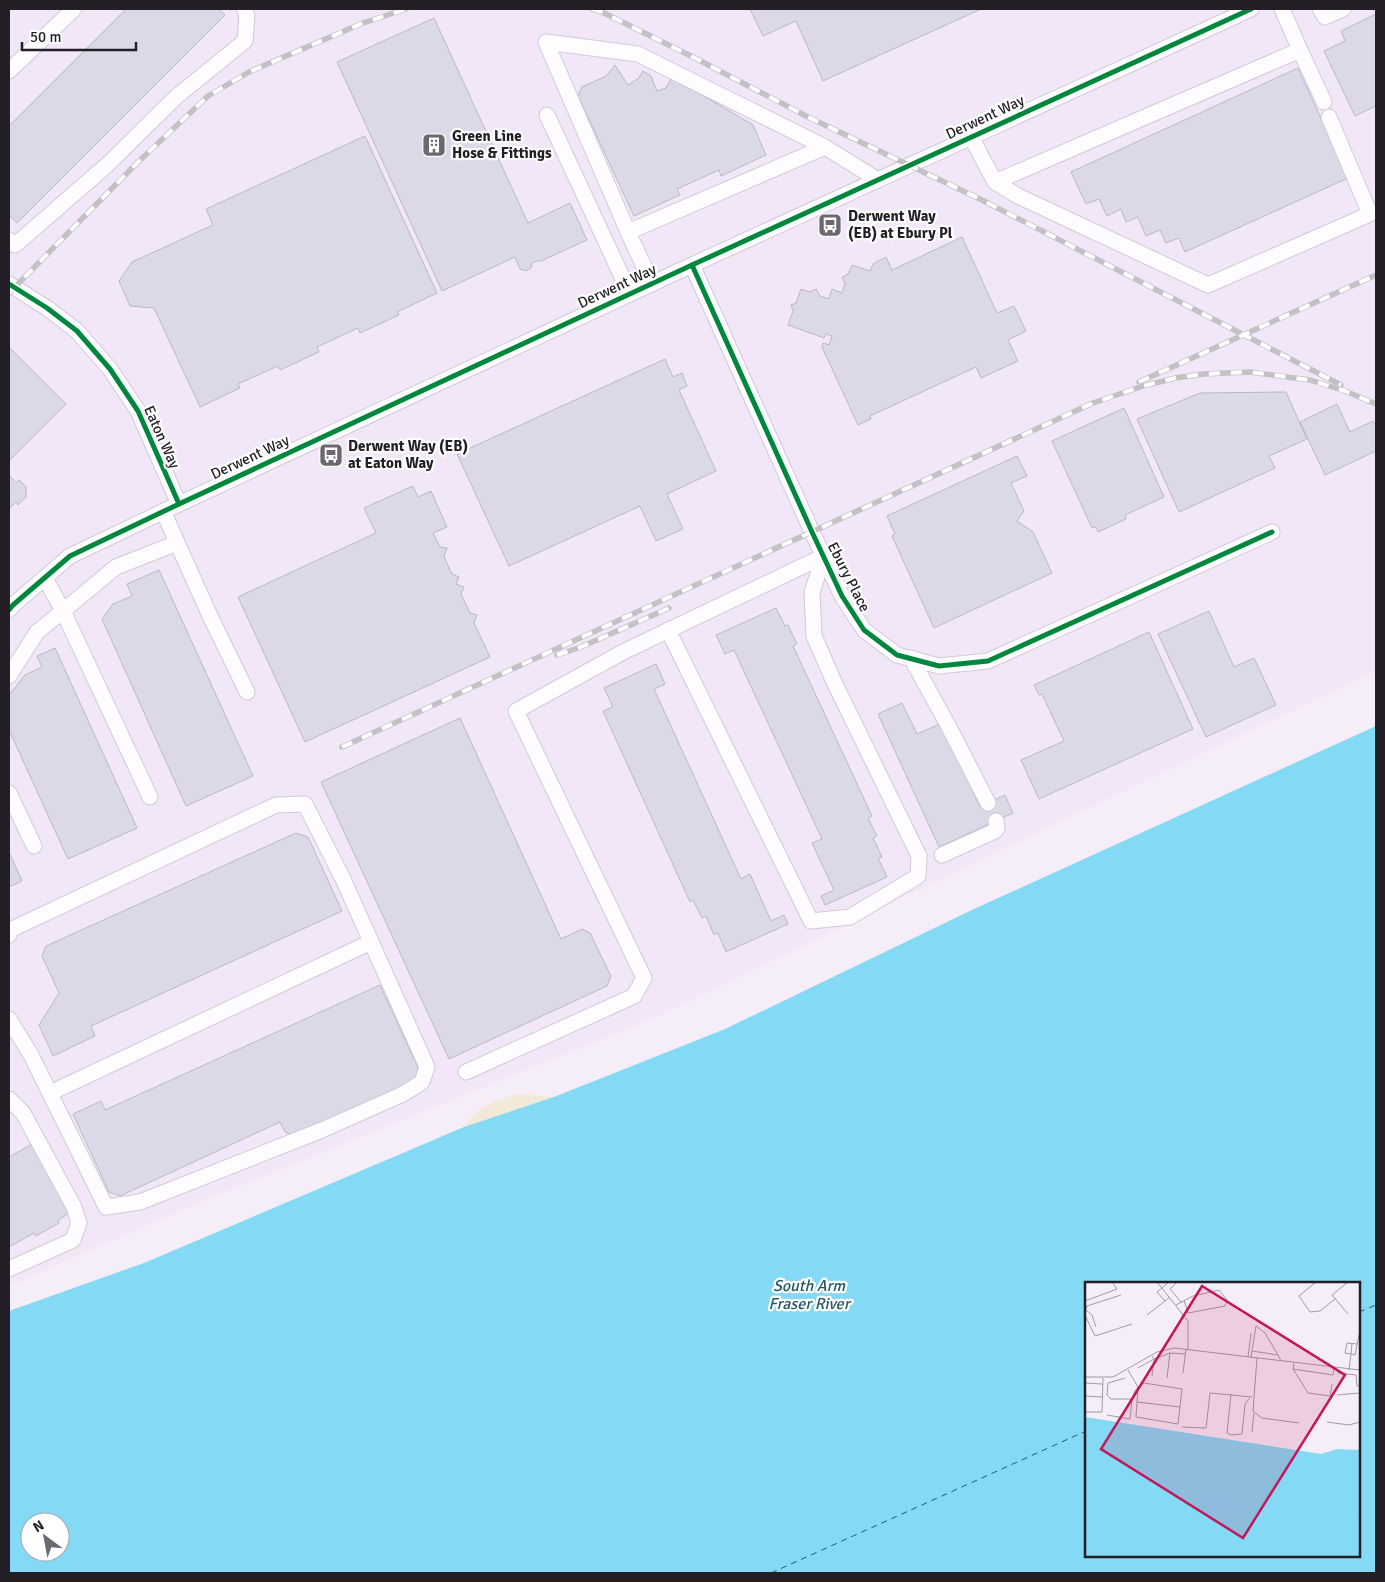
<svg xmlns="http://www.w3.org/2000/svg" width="1385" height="1582" font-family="Signika,sans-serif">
  <rect width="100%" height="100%" fill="#f5eef8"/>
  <polygon fill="#f2e6f9" points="9,9 1376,9 1376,671 1130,788 652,1019 205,1200 9,1286"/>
  <path fill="#f2e9d9" d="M519 1094 554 1097 461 1137C471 1107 491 1102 519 1094Z"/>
  <path fill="#84d9f4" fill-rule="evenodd" d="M1376 726V1573H9V1311L144 1263 464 1127 554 1097 725 1029 974 909ZM1086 1283H1359V1556H1086ZM30 1522H60V1552H30Z"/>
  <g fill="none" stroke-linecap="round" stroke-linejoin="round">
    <g stroke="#255867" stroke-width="1" stroke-dasharray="6 5" stroke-linecap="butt">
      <polyline points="1359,1312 1376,1305"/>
      <polyline points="771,1573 1086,1431"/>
    </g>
  </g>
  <g fill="#dbd9e7" stroke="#bbb8c0">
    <polygon points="126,9 219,9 225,15 17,223 9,215 9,126"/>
    <polygon points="750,9 981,9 823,81 796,21 763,36"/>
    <polygon points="1376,14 1376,106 1355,116 1324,51 1345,41 1341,31"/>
    <polygon points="434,18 528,223 570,203 587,240 541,261 536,261 532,263 531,268 526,271 520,269 515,257 442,291 337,62"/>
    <polygon points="615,65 628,85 639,78 643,71 651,76 657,91 666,88 672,77 753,125 766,155 721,176 719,170 677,189 680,195 634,216 578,96 582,87 606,76"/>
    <polygon points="1298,68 1348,178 1185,252 1179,238 1166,243 1160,230 1146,236 1138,217 1126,222 1121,209 1107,216 1099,199 1086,204 1071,172"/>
    <polygon points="365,136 437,293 397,312 399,315 360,333 358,328 317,347 319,352 280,370 278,366 238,384 240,388 200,407 154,308 130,306 119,281 132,262 213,225 206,209"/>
    <polygon points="962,237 997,313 1014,306 1026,331 1008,340 1018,361 981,378 976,367 870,416 871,419 858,425 822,347 823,343 829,345 832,336 826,334 824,338 788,325 793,311 791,305 796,303 801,289 810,292 816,289 820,296 829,299 832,289 842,293 845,284 842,277 848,274 852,265 870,271 873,264 886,257 892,270"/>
    <polygon points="9,347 66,404 9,461"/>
    <polygon points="665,359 673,377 682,373 687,386 679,390 716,471 667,494 683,529 656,541 640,506 509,566 457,454"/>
    <polygon points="1286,392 1307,439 1269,456 1275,468 1179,512 1137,419 1200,393"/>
    <polygon points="1337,404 1350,432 1373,421 1376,427 1376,451 1325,475 1300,422"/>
    <polygon points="1124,408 1164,497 1125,515 1126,519 1098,532 1096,527 1092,528 1052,441"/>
    <polygon points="1017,456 1027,476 1011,483 1024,511 1017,521 1033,532 1052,573 934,628 892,536 895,534 887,516"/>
    <polygon points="9,475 16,483 19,480 26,487 26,497 18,505 16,502 9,509"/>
    <polygon points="413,486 418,497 431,491 447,527 433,533 440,547 447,548 444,557 452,574 459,577 456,584 464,587 461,594 470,613 477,615 474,623 490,657 305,742 238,597 376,533 364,508"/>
    <polygon points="159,570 253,776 186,806 102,619 113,604 132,596 127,584"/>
    <polygon points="776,608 785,626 788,625 797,644 793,646 872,816 868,818 877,836 873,838 882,857 878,858 887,877 825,905 821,896 834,890 812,843 822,839 734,650 725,654 716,635"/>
    <polygon points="1209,611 1234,667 1254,658 1276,705 1206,737 1158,634"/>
    <polygon points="1149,632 1193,729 1039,799 1021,760 1064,741 1042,694 1039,695 1034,685"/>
    <polygon points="55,648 137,828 68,859 9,730 9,695 25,675 42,667 37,656"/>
    <polygon points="656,664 665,684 654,689 741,879 750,874 771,921 784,915 788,924 726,952 718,933 714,935 706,916 702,918 693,900 690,902 603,711 613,707 604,688"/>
    <polygon points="902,703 917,734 942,723 980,807 1005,795 1013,813 939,847 878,714"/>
    <polygon points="460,718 561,939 582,929 590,933 611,976 607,986 449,1059 321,782"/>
    <polygon points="296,833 308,837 342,911 91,1026 95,1036 53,1056 39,1025 59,993 42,956 46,946"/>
    <polygon points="9,852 22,881 9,887"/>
    <polygon points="380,985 419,1070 413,1082 296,1136 285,1132 280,1122 120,1196 109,1192 73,1114 101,1101 105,1110"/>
    <polygon points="34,1143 73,1211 58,1220 59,1223 36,1236 34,1233 9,1247 9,1157"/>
  </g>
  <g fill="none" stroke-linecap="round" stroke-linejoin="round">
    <g stroke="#d1cbd4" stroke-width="17">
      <g id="minor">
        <polyline points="1320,9 1325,17 1343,9"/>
        <polyline points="1300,50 1324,102"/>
        <polyline points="9,71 74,9"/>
        <polyline points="547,115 630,294"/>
        <polyline points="971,137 995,182 1300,50 1282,9"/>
        <polyline points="995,182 1018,196 1208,285 1370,214 1329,117"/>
        <polyline points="628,232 546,42 638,54 825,147"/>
        <polyline points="9,240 15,245 107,165 176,97 245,41 247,15 244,9"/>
        <polyline points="692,265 812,532 842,596 864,630 897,655 939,666 988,661 1272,532"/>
        <polyline points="9,284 47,308 77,331 110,369 138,411 179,504"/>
        <polyline points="652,284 628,232 825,147 878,180"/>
        <polyline points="163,511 210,616 247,692"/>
        <polyline points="45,578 63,611 116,567 177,543"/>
        <polyline points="9,610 13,605 70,556 179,504 692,265 1251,9"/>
        <polyline points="668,630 811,921 850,917 918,876 919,856 834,682 814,636 812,592 824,556"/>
        <polyline points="911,658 949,727 988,803"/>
        <polyline points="9,676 37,632 63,611 150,797"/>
        <polyline points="9,793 34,846"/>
        <polyline points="942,855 995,831 997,828 996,821"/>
        <polyline points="9,935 10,930 276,805 305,804 343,879 427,1067 422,1082 403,1094 322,1130 140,1202 106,1207 31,1055 9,1019"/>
        <polyline points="466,1072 634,996 644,978 516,711 623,652 824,556"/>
        <polyline points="50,1093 371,942"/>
        <polyline points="9,1099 23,1113 74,1207 79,1223 73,1240 9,1269"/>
      </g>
    </g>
    <use href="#minor" stroke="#fefcfe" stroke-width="15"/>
    <g stroke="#c3c1c4" stroke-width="5.5">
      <g id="rail">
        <polyline points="592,9 600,11 695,58 808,117 982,200 1341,385"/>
        <polyline points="9,293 137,163 208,96 249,72 363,23 406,9"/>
        <polyline points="1139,382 1376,275"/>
        <polyline points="557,655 581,647 669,608"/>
        <polyline points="342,747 1093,403 1143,386 1176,378 1203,374 1250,372 1310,380 1345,391 1376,404"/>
      </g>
    </g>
    <use href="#rail" stroke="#fff" stroke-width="4" stroke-dasharray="11" stroke-linecap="butt"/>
    <g stroke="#fff" stroke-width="8">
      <g id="cycleway">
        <polyline points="692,265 812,532 842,596 864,630 897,655 939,666 988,661 1272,532"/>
        <polyline points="9,284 47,308 77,331 110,369 138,411 179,504"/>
        <polyline points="9,610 13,605 70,556 179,504 692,265 1251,9"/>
      </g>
    </g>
    <use href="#cycleway" stroke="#00873e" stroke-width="5"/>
  </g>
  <defs>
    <g id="building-square" transform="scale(1.25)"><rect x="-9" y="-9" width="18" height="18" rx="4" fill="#6d6770" stroke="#fff"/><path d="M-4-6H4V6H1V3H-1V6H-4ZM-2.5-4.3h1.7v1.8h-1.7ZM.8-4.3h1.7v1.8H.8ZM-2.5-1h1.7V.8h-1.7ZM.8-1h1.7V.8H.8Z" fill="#fff"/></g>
    <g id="bus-square" transform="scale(1.25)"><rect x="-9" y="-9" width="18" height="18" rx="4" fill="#6d6770" stroke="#fff"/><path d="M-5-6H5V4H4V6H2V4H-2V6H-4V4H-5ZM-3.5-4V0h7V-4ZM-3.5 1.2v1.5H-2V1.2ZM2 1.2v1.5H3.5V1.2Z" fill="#fff"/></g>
  </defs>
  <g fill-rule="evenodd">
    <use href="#building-square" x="434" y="145"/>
    <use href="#bus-square" x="830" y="225"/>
    <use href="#bus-square" x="331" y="455"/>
  </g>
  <g text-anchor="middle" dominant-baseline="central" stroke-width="4.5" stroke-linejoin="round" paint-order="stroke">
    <g font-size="15" fill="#241f26" stroke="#fff">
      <text transform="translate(985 117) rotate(-25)">Derwent Way</text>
      <text transform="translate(617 286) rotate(-25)">Derwent Way</text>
      <text transform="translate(162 437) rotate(66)">Eaton Way</text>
      <text transform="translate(250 457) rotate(-25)">Derwent Way</text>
      <text transform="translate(849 577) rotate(63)">Ebury Place</text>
    </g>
    <g font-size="15" font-weight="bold" fill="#241f26" stroke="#fff" text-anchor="start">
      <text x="452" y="136">Green Line<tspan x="452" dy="17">Hose &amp; Fittings</tspan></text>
      <text x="848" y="216">Derwent Way<tspan x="848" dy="17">(EB) at Ebury Pl</tspan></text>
      <text x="348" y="446">Derwent Way (EB)<tspan x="348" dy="17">at Eaton Way</tspan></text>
    </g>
    <g font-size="16" font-style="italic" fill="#255867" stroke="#fff">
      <text x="809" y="1286">South Arm<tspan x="809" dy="18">Fraser River</tspan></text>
    </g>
  </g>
  <g transform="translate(1085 1282)">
    <rect width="275" height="275" fill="#f5eef8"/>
    <path d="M0 135 236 172 252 167 275 168V275H0Z" fill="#84d9f4"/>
    <path fill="none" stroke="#84d9f4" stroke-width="2.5" d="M0 204 240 237 275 236"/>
    <path fill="none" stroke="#a19ba4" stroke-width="1" d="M72 0 103 39V68M84 0 72 10 80 19 85 15M92 0 85 7 96 20M231 0 214 14 225 30 235 29 250 17M0 19 32 7 27 0M91 23 108 14 134 8 142 18 140 24 103 31 99 18M1 28 7 33 11 45M0 30 2 24 36 13M263 32 247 13 263 0M0 33 10 54 47 42M62 33 80 19M267 61 266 72 260 71 262 61 272 62M167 69 171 44 180 51 193 73M85 71 101 72M67 74 69 77 85 71 82 96M163 75 166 51M166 76 167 69 193 73 196 79M172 76 168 129 177 136 214 141M209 81 208 87 248 93 249 86M53 86 69 77M208 87 223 111 245 114 247 102M253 87V91L271 93 272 104H275M43 88 53 105M264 88 266 72 270 73 275 48M98 91 101 67M67 94 69 77M0 95H28L72 70 89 66 275 88M40 96 23 101 22 113 26 117H47L50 109 53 105 59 101 97 107 93 142 51 135 53 105M0 101 17 102M146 112 142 151 146 153 157 152 160 122 165 116M252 113 275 111M0 114 17 115M52 120 95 125M0 130H17L18 96M22 133 45 137 47 117M242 140 264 143 275 140M97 145 121 146 125 111 167 115M167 150 169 131"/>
    <path fill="#c2185b" fill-opacity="0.15" stroke="#c2185b" stroke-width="2.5" d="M117 4 260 93 158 256 16 167Z"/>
    <rect width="275" height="275" fill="none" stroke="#241f26" stroke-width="2.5"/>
  </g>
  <rect width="1385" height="1582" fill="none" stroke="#241f26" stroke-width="20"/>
  <g transform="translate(45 1537) rotate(328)"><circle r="24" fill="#ffffff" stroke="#a7a5a8"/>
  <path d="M0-4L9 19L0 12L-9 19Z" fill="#6d6770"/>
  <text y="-8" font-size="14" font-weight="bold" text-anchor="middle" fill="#241f26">N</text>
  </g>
  <path d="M22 42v8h114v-8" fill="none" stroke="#241f26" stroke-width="2.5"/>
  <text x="30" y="42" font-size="15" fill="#241f26" stroke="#ffffff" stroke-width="4" paint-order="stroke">50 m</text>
</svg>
